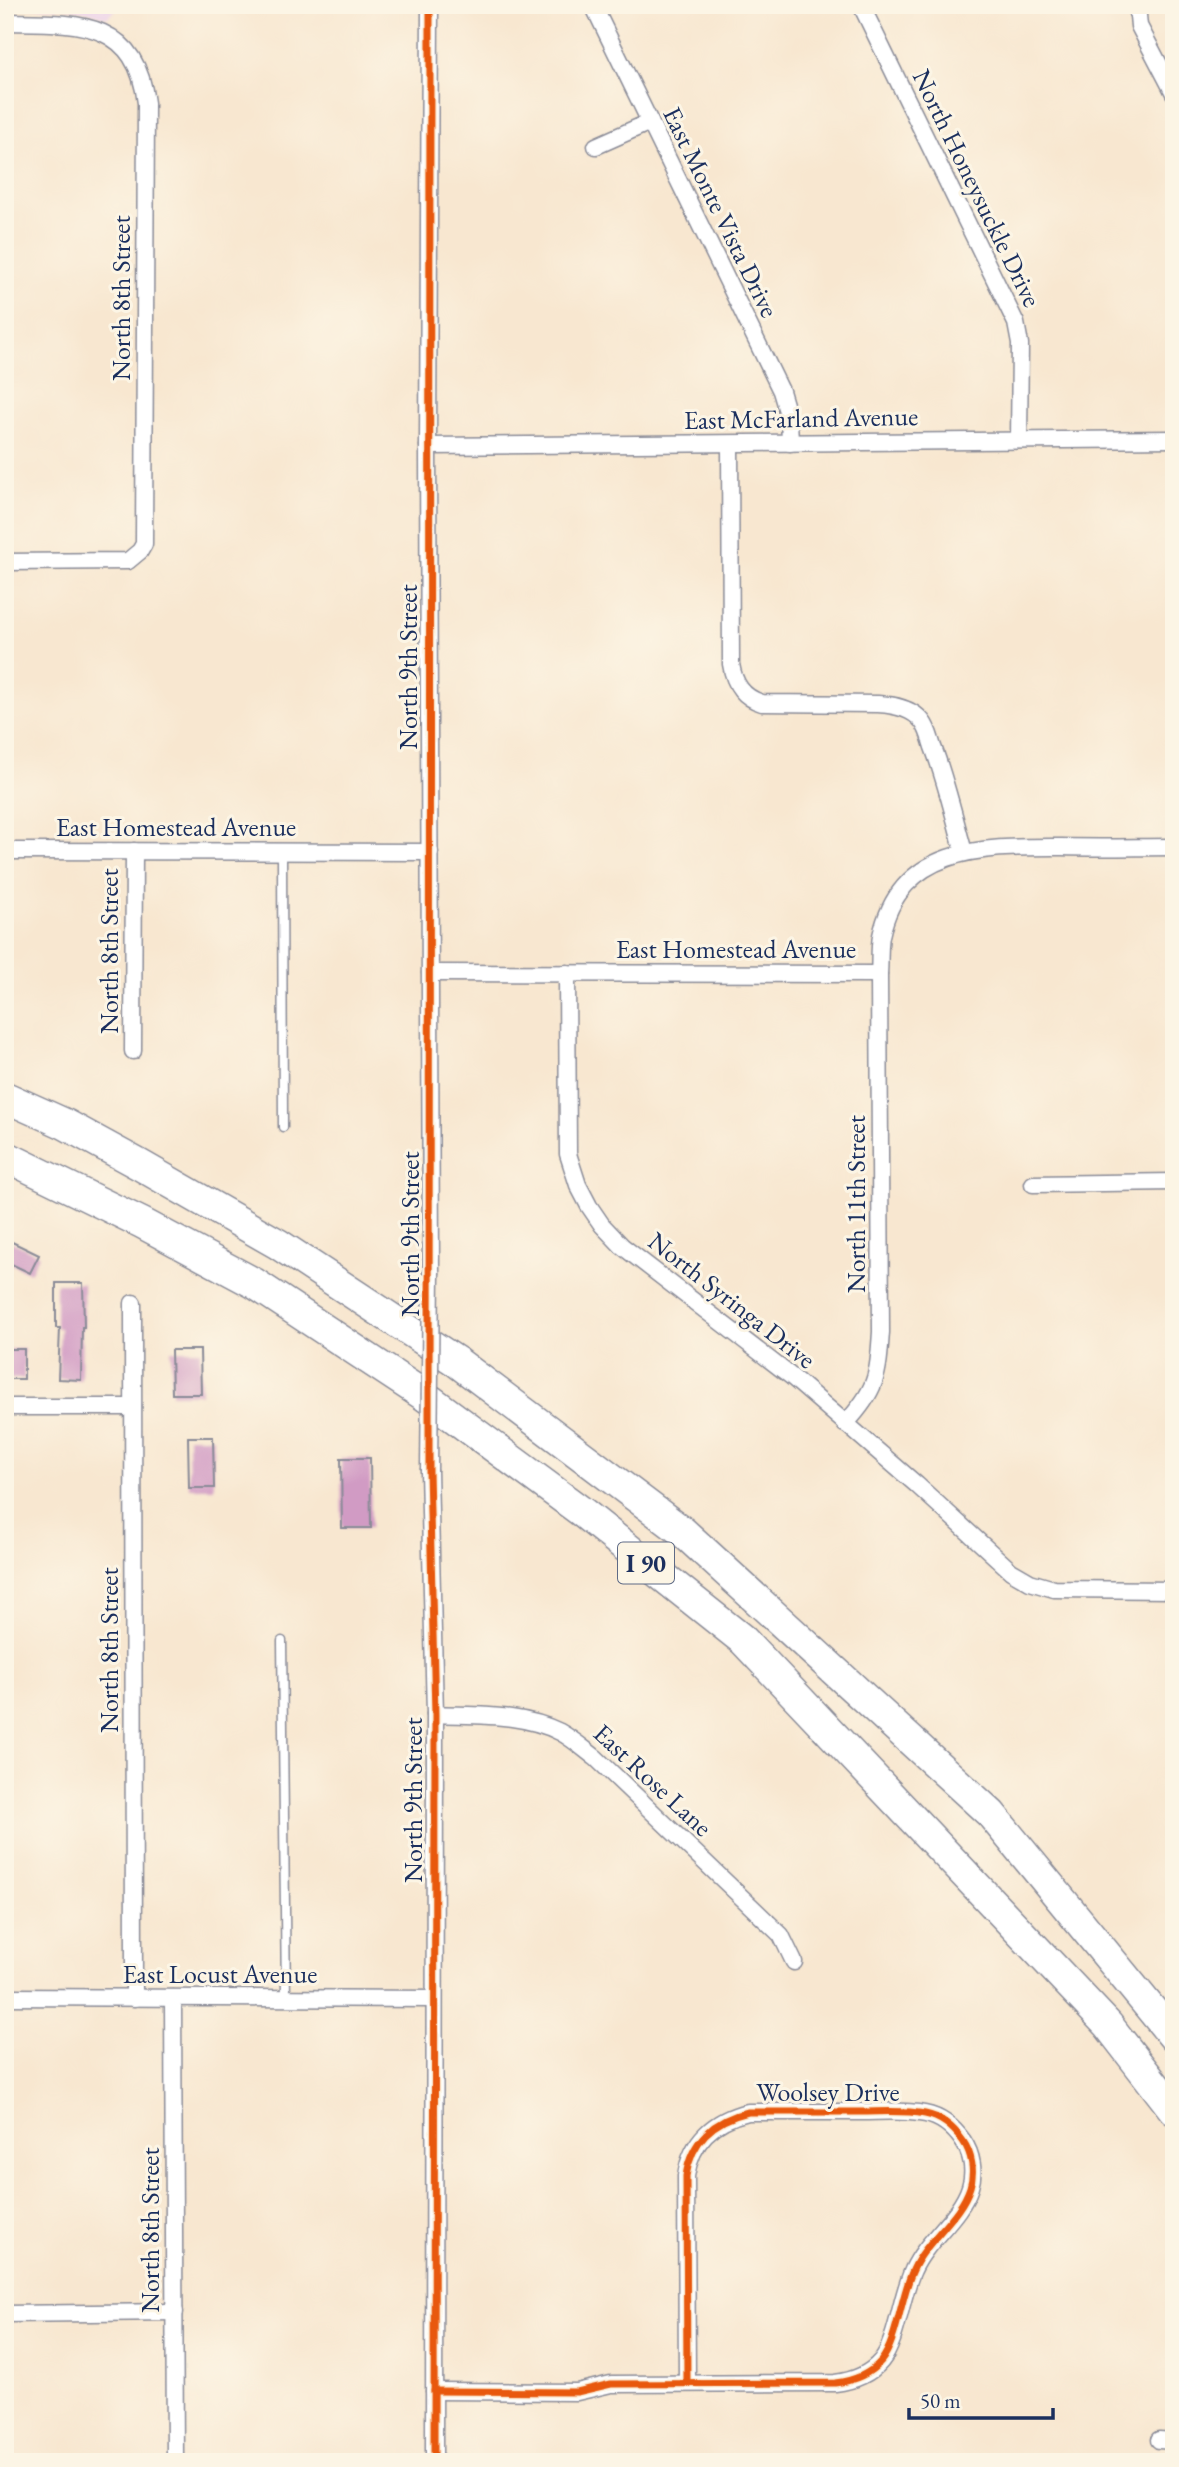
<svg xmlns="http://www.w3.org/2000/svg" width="1179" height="2467" font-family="'EB Garamond',serif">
  <rect width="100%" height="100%" fill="#fcf5e5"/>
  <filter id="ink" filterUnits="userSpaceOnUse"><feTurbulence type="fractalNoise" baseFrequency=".0143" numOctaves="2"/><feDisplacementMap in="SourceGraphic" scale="14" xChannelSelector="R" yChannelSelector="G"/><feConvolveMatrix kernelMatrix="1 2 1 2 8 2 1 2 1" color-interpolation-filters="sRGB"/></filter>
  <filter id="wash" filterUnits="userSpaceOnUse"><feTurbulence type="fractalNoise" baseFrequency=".00686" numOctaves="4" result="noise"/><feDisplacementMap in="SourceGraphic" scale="28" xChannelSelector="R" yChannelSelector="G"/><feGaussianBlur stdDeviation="1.57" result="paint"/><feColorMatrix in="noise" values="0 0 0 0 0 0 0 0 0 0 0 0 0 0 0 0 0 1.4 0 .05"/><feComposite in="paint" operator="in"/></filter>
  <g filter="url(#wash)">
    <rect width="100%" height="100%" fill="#f8e7d0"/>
    <polygon fill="#ecd1ea" points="5,5 120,5 107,18 88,12 66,8 5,8"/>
    <g id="blocks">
      <g fill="#d19bc4">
        <polygon points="10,1241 39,1255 30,1273 5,1261 5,1252"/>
        <polygon points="56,1283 83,1283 84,1327 82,1327 81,1380 58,1379 60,1328 56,1328"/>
        <rect x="5" y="1349" width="19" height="30"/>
        <polygon points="171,1350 200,1350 201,1394 172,1394"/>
        <polygon points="188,1437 213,1437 214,1488 189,1488"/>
        <polygon points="341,1458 370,1458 371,1528 342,1528"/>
      </g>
    </g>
  </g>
  <g filter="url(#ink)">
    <use href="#blocks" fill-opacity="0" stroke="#8a8b97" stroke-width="2"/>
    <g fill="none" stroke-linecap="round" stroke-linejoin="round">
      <g stroke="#8a8b97" stroke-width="11">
        <g id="service">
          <polyline points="282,851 283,1127"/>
          <polyline points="282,1641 286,1999"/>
        </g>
      </g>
      <g stroke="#8a8b97" stroke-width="19">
        <g id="minor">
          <polyline points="430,5 428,446 431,1272"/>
          <polyline points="593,5 781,391 789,418 790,443"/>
          <polyline points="861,5 1016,323 1020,344 1019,440"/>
          <polyline points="1137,5 1139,26 1174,93"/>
          <path d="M5 22C73 23 136 17 146 103L144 544 140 551 128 561 5 562"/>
          <polyline points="596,146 650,122"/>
          <path d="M730 444 731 664C734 683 742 697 762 703L878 704C894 705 912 708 922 721 928 728 930 738 933 747 946 781 954 817 964 852"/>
          <polyline points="428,446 1174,439"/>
          <polyline points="5,851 430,852"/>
          <polyline points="430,973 879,974"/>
          <polyline points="567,973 568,1154 578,1185 589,1206 602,1225 622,1246 792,1377 917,1485 1011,1571 1030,1582 1054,1589 1174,1590"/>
          <polyline points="133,1051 134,851"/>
          <polyline points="1033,1184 1174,1182"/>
          <polyline points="133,1303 134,1998"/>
          <polyline points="5,1407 133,1407"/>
          <path d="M845 1424C877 1390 878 1376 881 1332L879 974C880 962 879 948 881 936 901 844 986 847 1062 847 1099 848 1136 847 1174 847"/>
          <polyline points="429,1471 435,1714 434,2462"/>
          <path d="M435 1714C477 1716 522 1713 560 1732 573 1739 584 1749 596 1758L781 1935 794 1962"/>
          <polyline points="5,1997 434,1999"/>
          <polyline points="173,1998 175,2462"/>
          <polyline points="5,2314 175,2312"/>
          <path d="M434 2391 577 2392 611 2384 835 2383C852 2381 869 2375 881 2361 897 2342 901 2295 913 2270 927 2239 960 2218 970 2187 975 2172 972 2154 963 2141 954 2128 941 2117 925 2114 904 2110 882 2112 861 2112 823 2112 786 2112 748 2112 714 2120 691 2141 686 2176L687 2383"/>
          <polyline points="1159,2440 1174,2441"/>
        </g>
      </g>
      <g stroke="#8a8b97" stroke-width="33">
        <g id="motorway">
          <polyline points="5,1097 65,1124 140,1165 278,1244 457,1362 683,1532 991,1814 1174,2037"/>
          <polyline points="5,1156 142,1223 254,1283 425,1396 582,1512 743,1640 1108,2025 1174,2110"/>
        </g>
      </g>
      <use href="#service" stroke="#fff" stroke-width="8"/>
      <use href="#minor" stroke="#fff" stroke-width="16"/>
      <use href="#motorway" stroke="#fff" stroke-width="30"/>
      <g stroke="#8a8b97" stroke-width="19" stroke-linecap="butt">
        <polyline id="minor-bridge" points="429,1471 431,1272"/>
      </g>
      <use href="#minor-bridge" stroke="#fff" stroke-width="16"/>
      <g stroke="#fcf5e5" stroke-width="11">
        <g id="cycleway">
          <polyline points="430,5 429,1471 435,1714 434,2462"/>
          <path d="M434 2391 577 2392 611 2384 835 2383C852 2381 869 2375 881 2361 897 2342 901 2295 913 2270 927 2239 960 2218 970 2187 975 2172 972 2154 963 2141 954 2128 941 2117 925 2114 904 2110 882 2112 861 2112 823 2112 786 2112 748 2112 714 2120 691 2141 686 2176L687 2383"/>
        </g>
      </g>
      <use href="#cycleway" stroke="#e8590c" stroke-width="7"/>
    </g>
  </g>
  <g text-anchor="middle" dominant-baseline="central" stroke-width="6" stroke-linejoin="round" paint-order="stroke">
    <rect fill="#fcf5e5" stroke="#5e6a86" stroke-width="2" x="618" y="1542.5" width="56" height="41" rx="5"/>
    <g font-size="24" font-weight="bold" fill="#1b2f5e">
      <text x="646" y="1563">I 90</text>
    </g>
    <g font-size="26" fill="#1b2f5e" stroke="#fcf5e5">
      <text transform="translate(977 188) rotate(64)">North Honeysuckle Drive</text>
      <text transform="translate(721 212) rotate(64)">East Monte Vista Drive</text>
      <text transform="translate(121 298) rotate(-90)">North 8th Street</text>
      <text transform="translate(801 418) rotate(-1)">East McFarland Avenue</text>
      <text transform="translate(408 667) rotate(-90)">North 9th Street</text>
      <text x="176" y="827">East Homestead Avenue</text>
      <text x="736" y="949">East Homestead Avenue</text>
      <text transform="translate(109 951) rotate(-90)">North 8th Street</text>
      <text transform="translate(856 1204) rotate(-90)">North 11th Street</text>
      <text transform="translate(410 1234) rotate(-90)">North 9th Street</text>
      <text transform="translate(732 1300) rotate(38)">North Syringa Drive</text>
      <text transform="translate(109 1650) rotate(-90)">North 8th Street</text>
      <text transform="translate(653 1780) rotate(43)">East Rose Lane</text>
      <text transform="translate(413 1800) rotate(-90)">North 9th Street</text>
      <text x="220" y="1974">East Locust Avenue</text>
      <text x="828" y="2092">Woolsey Drive</text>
      <text transform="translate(150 2230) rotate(-90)">North 8th Street</text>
    </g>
  </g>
  <rect width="1179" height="2467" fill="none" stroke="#fcf5e5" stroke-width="28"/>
  <path d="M909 2408v10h144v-10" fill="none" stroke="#1b2f5e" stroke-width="3.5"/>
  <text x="920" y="2408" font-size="21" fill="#1b2f5e" stroke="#fcf5e5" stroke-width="5" paint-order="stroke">50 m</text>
</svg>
